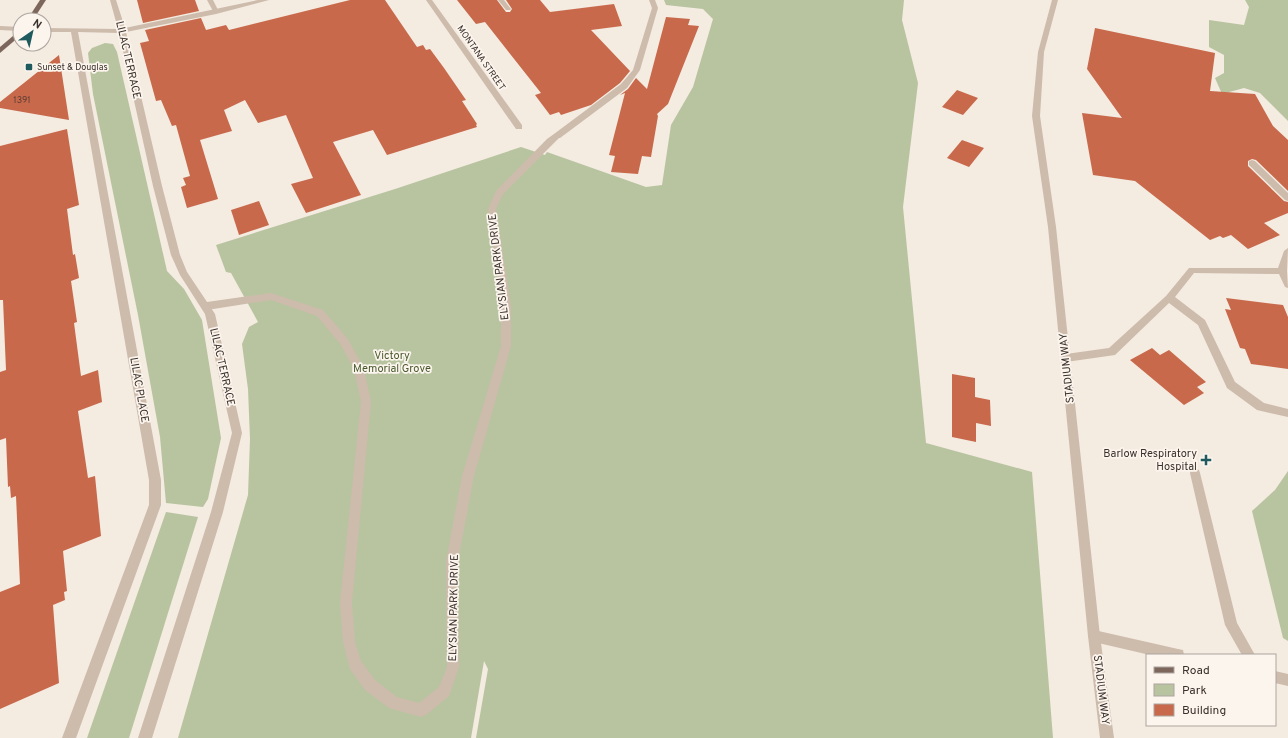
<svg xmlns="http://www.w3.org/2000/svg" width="1288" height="738" font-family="Overpass,sans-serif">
  <rect width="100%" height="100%" fill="#f4ebe1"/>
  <g fill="#b8c4a0">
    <polygon points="664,0 904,0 902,20 918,83 903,207 926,443 1032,472 1053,738 476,738 488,669 484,661 471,738 178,738 248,495 250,439 248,389 242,344 249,327 258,322 231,273 226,272 216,245 395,189 521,147 545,155 547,152 646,187 662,185 671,125 693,87 713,19 703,9 666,5"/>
    <polygon points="1245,0 1288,0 1288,121 1260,93 1244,88 1222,94 1215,78 1224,73 1224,55 1209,47 1209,20 1244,25 1249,7"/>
    <polygon points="105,43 113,44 117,52 167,271 184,289 202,320 221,438 208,499 203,507 166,503 160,437 138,315 93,94 88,53 92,48"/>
    <polygon points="1288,471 1288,641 1283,638 1252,511 1275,490"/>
    <polygon points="166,512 198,517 129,738 87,738"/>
  </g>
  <g fill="#c8694b">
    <polygon points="137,0 195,0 199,11 143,23"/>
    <polygon points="350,0 385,0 417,47 423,45 426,50 430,49 444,68 466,100 462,101 477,124 476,125 477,127 387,155 373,130 333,142 361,195 306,213 291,184 313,178 286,115 258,123 245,100 224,110 232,131 200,140 218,199 187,208 181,187 186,185 183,178 190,176 176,125 172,126 161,100 156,101 140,43 149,41 145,30 201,18 206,30 226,25 229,30"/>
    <polygon points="457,0 497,0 506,12 510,12 512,9 506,0 540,0 550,12 614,4 622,26 591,30 630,71 620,83 591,105 561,115 559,112 550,115 535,95 541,93 485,22 476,24"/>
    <polygon points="666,17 690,19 688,25 699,26 668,104 657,114 658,116 651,157 642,156 638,174 611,172 615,156 609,155 625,93 620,95 628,89 636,78 647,89"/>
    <polygon points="1095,28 1215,53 1210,91 1255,94 1273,126 1288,140 1288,191 1256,160 1252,159 1248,161 1248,166 1284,201 1288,202 1288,213 1264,223 1280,235 1248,249 1231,235 1223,238 1220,236 1210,240 1135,181 1093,175 1082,113 1122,118 1087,69"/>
    <polygon points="59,55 69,120 0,108 0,102"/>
    <polygon points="957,90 978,98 963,115 942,107"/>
    <polygon points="67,129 79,205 67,209 73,255 75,254 79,278 71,281 77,322 74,323 81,376 98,370 102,402 78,411 88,478 95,476 101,536 63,551 67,591 64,592 65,600 53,605 59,683 0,709 0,592 20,584 16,496 11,498 10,486 8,487 6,438 0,440 0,372 6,370 3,300 0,300 0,146"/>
    <polygon points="962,140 984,148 969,167 947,158"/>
    <polygon points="259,201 269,225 239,235 231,210"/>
    <polygon points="1226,298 1283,305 1288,317 1288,369 1251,364 1245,349 1240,348 1225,309 1231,310"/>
    <polygon points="1152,348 1160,355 1169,350 1206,382 1197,387 1204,393 1184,405 1130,360"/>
    <polygon points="952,374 975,378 975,397 990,400 991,426 976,423 976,442 952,437"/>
  </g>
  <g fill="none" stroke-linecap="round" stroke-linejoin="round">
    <g fill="#cdbbac" fill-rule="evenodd">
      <polygon points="207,0 213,0 219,12 218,13 214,13"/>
      <polygon points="498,0 504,0 511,9 510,10 506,10"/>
      <polygon points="554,134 560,134 561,136 503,194 496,209 511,306 511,346 474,476 458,561 459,667 449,696 426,715 421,717 389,708 365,690 350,669 343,642 340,602 361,402 354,369 341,345 317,316 271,300 207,310 202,306 207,302 271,293 323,310 348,339 364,369 371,402 352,602 355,642 361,661 375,680 397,697 419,703 439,687 447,667 446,561 462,476 501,346 501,306 488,209 496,191 547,139"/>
      <polygon points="1252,160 1255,161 1288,193 1288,201 1285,200 1249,165 1249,161"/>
      <polygon points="1288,248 1287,271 1288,288 1285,287 1279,274 1194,273 1175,297 1205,320 1235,382 1264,403 1288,409 1288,417 1257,410 1227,388 1198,325 1169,303 1115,355 1066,362 1063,361 1061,358 1063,355 1066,354 1109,348 1166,296 1189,268 1278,268 1284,251"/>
      <polygon points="1195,468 1199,470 1200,473 1237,623 1255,655 1242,655 1225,625 1190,473 1191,470"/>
      <polygon points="1094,630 1178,649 1183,650 1184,655 1150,655 1094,642 1090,640 1088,636 1090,632"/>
      <polygon points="1275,671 1288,674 1288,686 1275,683"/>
    </g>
    <g fill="#cdbbac" fill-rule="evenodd">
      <polygon points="110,0 116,0 125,28 258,0 269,0 216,14 126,32 162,186 180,255 187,272 215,314 242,433 223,512 152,738 138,738 211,512 232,433 205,314 180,275 171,255 153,186 119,33 78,32 161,480 161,505 76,738 62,738 149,505 149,480 71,32 44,32 44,28 118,29"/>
      <polygon points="426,0 432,0 522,125 522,129 516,129"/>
      <polygon points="649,0 655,0 658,8 640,70 627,88 560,138 554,138 554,134 621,84 633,70 652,8"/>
      <polygon points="0,26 20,27 20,31 0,30"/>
    </g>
    <polygon fill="#cdbbac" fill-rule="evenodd" points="1052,0 1058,0 1044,52 1040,116 1056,227 1100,636 1114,738 1100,738 1088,636 1048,227 1032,116 1038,52"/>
    <g fill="#7d675c" fill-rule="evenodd">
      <polygon points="40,0 46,0 33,20 27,20"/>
      <polygon points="20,30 20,36 0,53 0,47"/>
    </g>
  </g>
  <g fill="#1f5a5e" stroke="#fbf5ee" stroke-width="1.5">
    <rect x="25" y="63" width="8" height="8" rx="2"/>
    <path d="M1204 454h4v4h4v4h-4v4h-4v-4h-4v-4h4z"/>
  </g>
  <g text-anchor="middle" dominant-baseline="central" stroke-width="3.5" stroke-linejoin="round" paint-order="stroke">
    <g font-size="9" fill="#3b302b" stroke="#fbf5ee">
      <text transform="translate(481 58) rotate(55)">MONTANA STREET</text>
    </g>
    <g font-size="9" fill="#3b302b" stroke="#fbf5ee" text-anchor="start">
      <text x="37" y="67">Sunset &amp; Douglas</text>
    </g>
    <g font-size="9" fill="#5e3e33">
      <text x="22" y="100">1391</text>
    </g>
    <g font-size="11" fill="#3b302b" stroke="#fbf5ee">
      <text transform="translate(128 60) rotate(77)">LILAC TERRACE</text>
      <text transform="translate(499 267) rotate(-97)">ELYSIAN PARK DRIVE</text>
      <text transform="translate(222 367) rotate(77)">LILAC TERRACE</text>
      <text transform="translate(1067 368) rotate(-96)">STADIUM WAY</text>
      <text transform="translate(139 390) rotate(80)">LILAC PLACE</text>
      <text transform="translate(454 608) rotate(-89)">ELYSIAN PARK DRIVE</text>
      <text transform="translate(1101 690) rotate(83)">STADIUM WAY</text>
    </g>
    <g font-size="11" fill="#4a5a2e" stroke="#fbf5ee">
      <text x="392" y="356">Victory<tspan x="392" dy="13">Memorial Grove</tspan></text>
    </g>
    <g font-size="11" fill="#3b302b" stroke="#fbf5ee" text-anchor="end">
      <text x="1197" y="454">Barlow Respiratory<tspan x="1197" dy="13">Hospital</tspan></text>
    </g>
  </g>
  <rect x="1146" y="654" width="130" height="72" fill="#fbf5ee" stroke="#aea6a0"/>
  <rect x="1154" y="667" width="20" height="6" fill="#7d675c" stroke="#aea6a0"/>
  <text x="1182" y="674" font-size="12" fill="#3b302b">Road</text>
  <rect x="1154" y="684" width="20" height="12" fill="#b8c4a0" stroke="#aea6a0"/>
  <text x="1182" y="694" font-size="12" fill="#3b302b">Park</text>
  <rect x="1154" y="704" width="20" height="12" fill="#c8694b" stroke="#aea6a0"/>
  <text x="1182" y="714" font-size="12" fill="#3b302b">Building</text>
  <g transform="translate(32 32) rotate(34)"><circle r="19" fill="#fbf5ee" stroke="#aea6a0"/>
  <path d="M0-3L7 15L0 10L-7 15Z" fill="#1f5a5e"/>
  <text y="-6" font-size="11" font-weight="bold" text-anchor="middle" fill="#3b302b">N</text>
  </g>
</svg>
